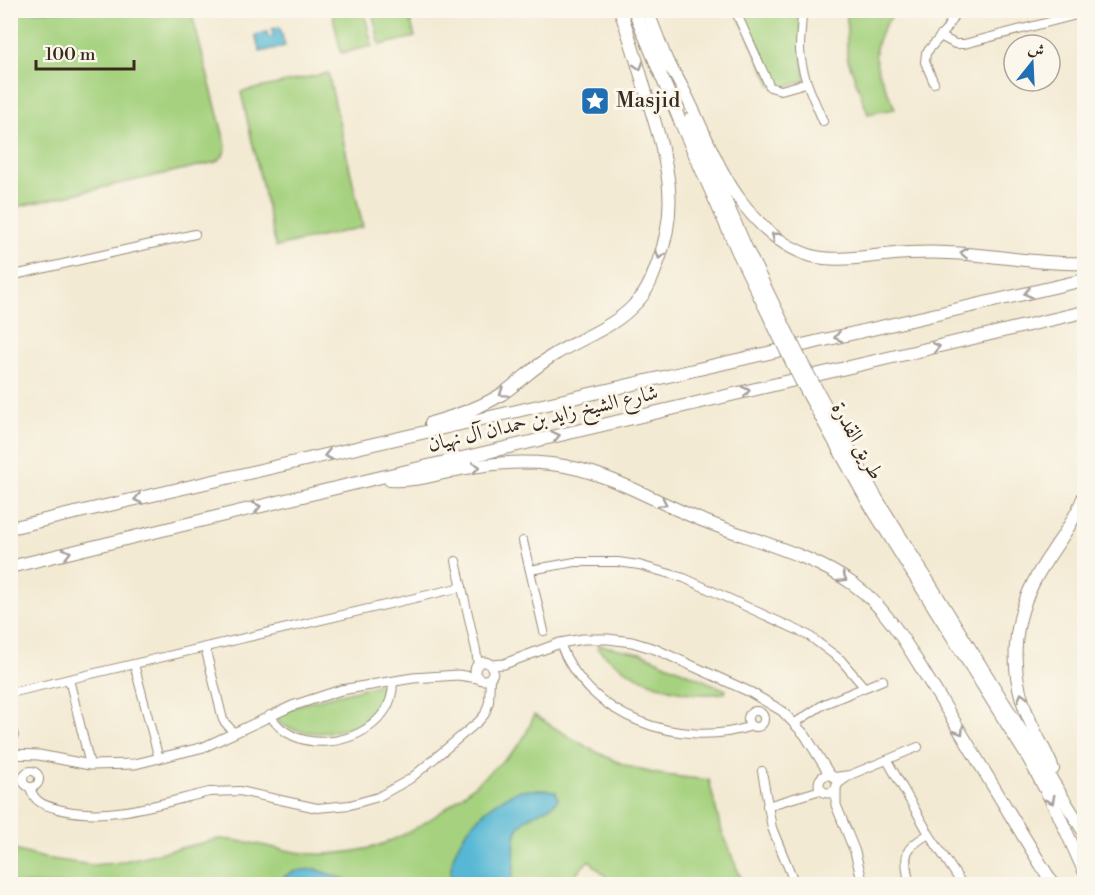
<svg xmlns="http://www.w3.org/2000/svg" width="1095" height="895" font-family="'Libre Bodoni',Amiri,serif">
  <rect width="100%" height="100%" fill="#fbf7ec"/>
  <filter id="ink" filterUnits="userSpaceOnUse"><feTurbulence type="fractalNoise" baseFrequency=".0167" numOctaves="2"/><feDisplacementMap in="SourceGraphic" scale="12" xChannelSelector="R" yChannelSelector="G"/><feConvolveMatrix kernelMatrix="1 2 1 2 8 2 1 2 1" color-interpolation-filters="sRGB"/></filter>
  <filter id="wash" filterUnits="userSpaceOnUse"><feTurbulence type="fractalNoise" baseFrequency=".008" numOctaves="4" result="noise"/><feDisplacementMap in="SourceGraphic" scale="24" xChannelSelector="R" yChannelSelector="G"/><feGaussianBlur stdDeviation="1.35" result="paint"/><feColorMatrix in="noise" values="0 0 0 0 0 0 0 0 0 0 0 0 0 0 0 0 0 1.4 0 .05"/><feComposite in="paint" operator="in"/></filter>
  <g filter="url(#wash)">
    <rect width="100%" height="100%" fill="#f3ead3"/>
    <g fill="#a6d27f" stroke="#707e4e" stroke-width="1.5">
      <polygon points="10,11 191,11 226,146 223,156 216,162 11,208"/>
      <polygon points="332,11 364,11 372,46 341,53"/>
      <polygon points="372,11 408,11 415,37 380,45"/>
      <polygon points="736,11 801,11 805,81 781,88 771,85"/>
      <path d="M847 11H897C885 22 873 43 876 61 877 73 890 96 895 109L868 114 847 57Z"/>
      <polygon points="328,73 363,227 276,247 241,92"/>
      <path d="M599 645 641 653 726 690 725 693C679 699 631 680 597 648Z"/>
      <path d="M380 684 386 688C377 733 314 742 280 724L275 715 298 705Z"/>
      <path d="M534 715C572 738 614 767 658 774 675 777 692 778 709 780L720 826 743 884H609L608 879 589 860 566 884H11L10 849 44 858 92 865 116 863 219 839C256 840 290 856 327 854 346 853 368 850 385 843 426 827 461 798 494 768 501 762 511 755 517 747 525 738 530 726 534 715Z"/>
    </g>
    <g fill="#56b8d4" stroke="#487179" stroke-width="1.5">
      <polygon points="280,27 285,46 260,52 255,35 267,32 268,37 273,36 272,29"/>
      <path d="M521 790H548L556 792 558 799C551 809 542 810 531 816 509 830 516 845 514 866 514 872 511 879 510 884H451C446 842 484 804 521 790Z"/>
      <path d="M315 869 359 884H278C287 870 300 870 315 869Z"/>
    </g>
  </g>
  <g filter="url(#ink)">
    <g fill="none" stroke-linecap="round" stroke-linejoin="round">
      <g stroke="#978a78" stroke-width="10">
        <g id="minor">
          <polyline points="735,10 770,87 781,90 806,83"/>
          <path d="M802 10C802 23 800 36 800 49 801 75 813 97 823 121"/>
          <polyline points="940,36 955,44 964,44 1084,13"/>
          <polyline points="934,83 925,62 926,53 946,30 957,10"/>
          <polyline points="10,276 195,234"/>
          <polyline points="523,541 544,631"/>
          <polyline points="456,561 476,650 478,665"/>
          <polyline points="530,570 575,562 618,562 639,565 684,578 808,635 841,660 864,687"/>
          <path d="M560 643C586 717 681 750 752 726"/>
          <polyline points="205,647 223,720 234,733"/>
          <polyline points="134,664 159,759"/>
          <polyline points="69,679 90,765"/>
          <polyline points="10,693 462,587"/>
          <circle cx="756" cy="719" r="8"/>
          <path d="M270 715C293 755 360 747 384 712 391 703 393 692 393 681"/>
          <polyline points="10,723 14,736"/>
          <polyline points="795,723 824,704 883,680"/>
          <polyline points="887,760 929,834 962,884"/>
          <circle cx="31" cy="779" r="8"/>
          <polyline points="762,771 772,828 795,884"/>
          <polyline points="835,777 850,775 918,747"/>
          <polyline points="838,784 849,776"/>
          <path d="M30 787C34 804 47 806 62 810 111 821 161 803 209 792L240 791 317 808 350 805 378 797 410 779 479 721 485 714 489 702 490 678"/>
          <polyline points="767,806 821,790"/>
          <path d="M909 884C905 854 901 850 929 834"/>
        </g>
      </g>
      <g stroke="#978a78" stroke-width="11">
        <g id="tertiary">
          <circle cx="484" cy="671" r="9"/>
          <polyline points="490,665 504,664 560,643 583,639 608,639 632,642 655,649 750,692 782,711 805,735 830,775"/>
          <polyline points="10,754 39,755 90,765 135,764 204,747 292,706 341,690 413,678 458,675 478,678"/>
          <circle cx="828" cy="784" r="9"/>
          <polyline points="836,790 836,805 855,852 863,884"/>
        </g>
      </g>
      <g stroke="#978a78" stroke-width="14">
        <g id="primary">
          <polyline points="634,10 680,121 738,252"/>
          <polyline points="647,10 669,67"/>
          <path d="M666 60C697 106 710 162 744 205 761 227 784 248 812 256 836 262 861 257 885 255 906 253 927 252 948 253 994 254 1039 265 1084 263"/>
          <polyline points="690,119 746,248"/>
          <path d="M431 423C456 416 480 408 502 394 521 381 537 364 557 353 585 336 615 327 637 302 648 291 653 276 658 262 682 199 664 154 646 93 638 65 630 38 620 10"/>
          <path d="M390 480C414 482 437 474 461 469 490 463 521 461 551 464 606 470 649 499 699 519 750 540 807 552 853 584 889 609 910 651 933 687 974 753 1012 819 1053 884"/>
          <polyline points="875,496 1084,832"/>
          <polyline points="867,500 1029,759 1058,813 1084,871"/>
          <polyline points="10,528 1084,280"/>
          <polyline points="10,567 377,478 1084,312"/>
          <path d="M1053 769C1047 753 1038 739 1031 723 1008 674 1011 621 1038 574 1054 547 1073 525 1084 496"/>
        </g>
      </g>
      <use href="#minor" stroke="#fff" stroke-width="8"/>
      <use href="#tertiary" stroke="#fff" stroke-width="9"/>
      <use href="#primary" stroke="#fff" stroke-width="12"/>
      <g stroke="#978a78" stroke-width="14" stroke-linecap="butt">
        <g id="primary-bridge">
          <polyline points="746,248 802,363 875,496"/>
          <polyline points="738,252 800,379 867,500"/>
        </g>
      </g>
      <use href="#primary-bridge" stroke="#fff" stroke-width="12"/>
    </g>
    <defs><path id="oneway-chevron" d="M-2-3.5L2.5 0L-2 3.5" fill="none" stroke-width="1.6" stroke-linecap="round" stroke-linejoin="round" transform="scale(1.5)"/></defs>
    <g stroke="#a79f9a">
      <use href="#oneway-chevron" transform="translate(639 66) rotate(73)"/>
      <use href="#oneway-chevron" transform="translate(775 236) rotate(-141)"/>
      <use href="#oneway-chevron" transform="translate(964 253) rotate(-177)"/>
      <use href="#oneway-chevron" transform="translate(660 255) rotate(109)"/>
      <use href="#oneway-chevron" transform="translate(1028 293) rotate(167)"/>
      <use href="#oneway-chevron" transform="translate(838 337) rotate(167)"/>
      <use href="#oneway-chevron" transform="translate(936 347) rotate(-13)"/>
      <use href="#oneway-chevron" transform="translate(746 391) rotate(-13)"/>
      <use href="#oneway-chevron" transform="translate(503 393) rotate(146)"/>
      <use href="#oneway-chevron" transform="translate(556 436) rotate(-13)"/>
      <use href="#oneway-chevron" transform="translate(328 455) rotate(167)"/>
      <use href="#oneway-chevron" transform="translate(476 467) rotate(-8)"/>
      <use href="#oneway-chevron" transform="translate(138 499) rotate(167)"/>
      <use href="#oneway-chevron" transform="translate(663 503) rotate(26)"/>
      <use href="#oneway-chevron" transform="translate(257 507) rotate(-14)"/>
      <use href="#oneway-chevron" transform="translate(67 553) rotate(-14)"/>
      <use href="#oneway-chevron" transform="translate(843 578) rotate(30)"/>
      <use href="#oneway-chevron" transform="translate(1022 697) rotate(-106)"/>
      <use href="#oneway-chevron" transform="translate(960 731) rotate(58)"/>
      <use href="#oneway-chevron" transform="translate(1051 800) rotate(63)"/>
    </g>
  </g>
  <defs>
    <g id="sight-square" transform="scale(1.5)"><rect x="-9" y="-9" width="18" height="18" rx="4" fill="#1f6fb2" stroke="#fbf7ec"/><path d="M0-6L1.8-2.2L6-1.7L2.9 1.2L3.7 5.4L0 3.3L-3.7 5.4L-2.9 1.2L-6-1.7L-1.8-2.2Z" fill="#fff"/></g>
  </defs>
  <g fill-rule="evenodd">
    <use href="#sight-square" x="595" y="101"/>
  </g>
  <g text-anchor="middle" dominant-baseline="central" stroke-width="6" stroke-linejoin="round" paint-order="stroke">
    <g font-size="21" fill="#3b2a1e" stroke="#fbf7ec" text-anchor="start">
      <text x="616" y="101">Masjid</text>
    </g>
    <g font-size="21" fill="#3b2a1e" stroke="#fbf7ec">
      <text transform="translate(543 419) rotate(-13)">شارع الشيخ زايد بن حمدان آل نهيان</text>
      <text transform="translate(857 441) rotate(61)">طريق القدرة</text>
    </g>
  </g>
  <rect width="1095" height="895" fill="none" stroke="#fbf7ec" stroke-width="36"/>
  <g transform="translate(1032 63) rotate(18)"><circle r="28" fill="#fbf7ec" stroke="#aea59a" stroke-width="1.5"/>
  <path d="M0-4.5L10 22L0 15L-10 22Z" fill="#1f6fb2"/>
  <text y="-9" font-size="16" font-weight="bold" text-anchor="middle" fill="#3b2a1e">ش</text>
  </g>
  <path d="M36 60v9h98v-9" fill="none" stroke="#3b2a1e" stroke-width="3"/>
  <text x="45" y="60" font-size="18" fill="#3b2a1e" stroke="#fbf7ec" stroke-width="4.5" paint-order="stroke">100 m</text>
</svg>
